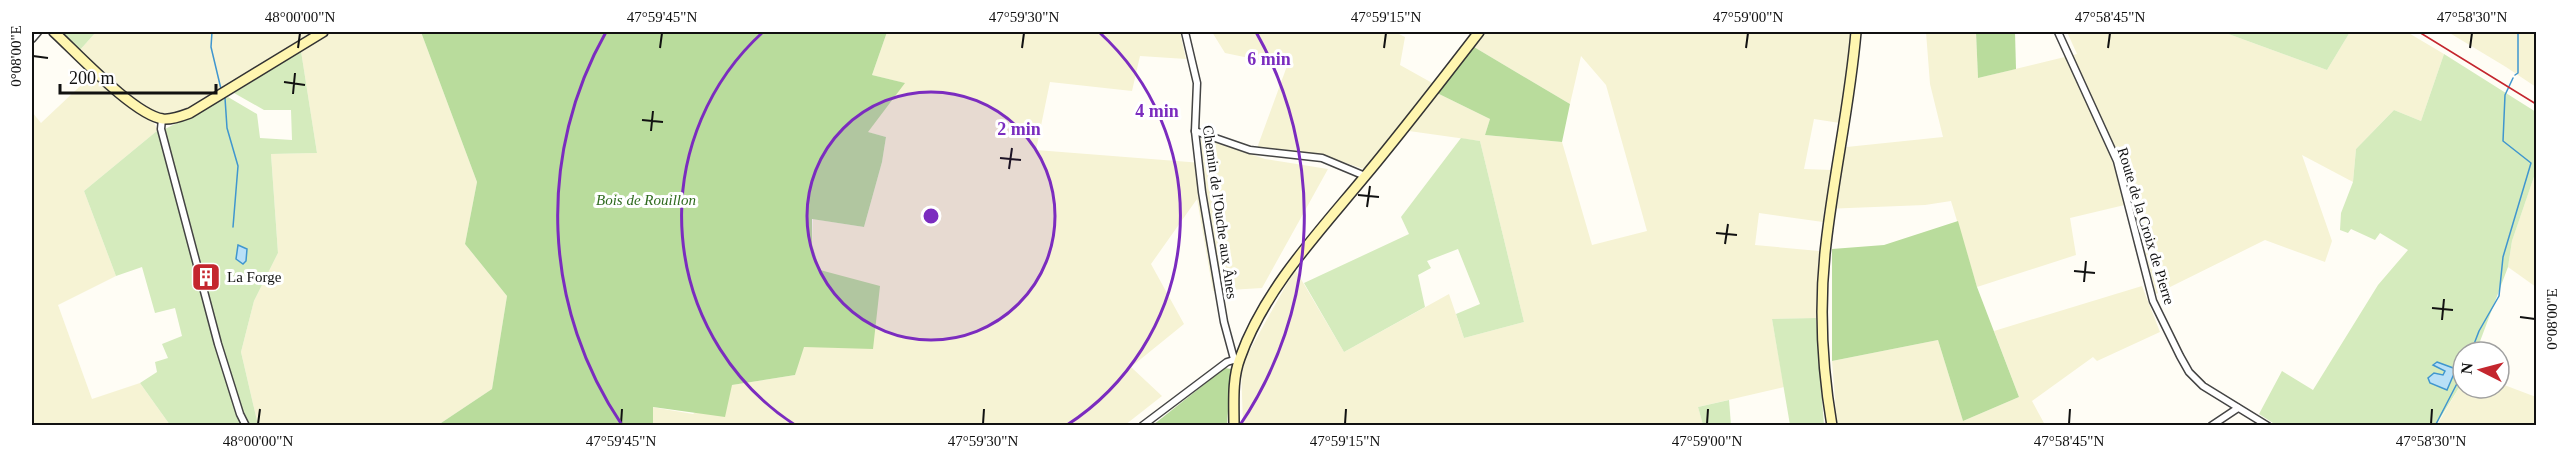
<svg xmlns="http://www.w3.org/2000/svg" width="2568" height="457" font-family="'Times New Roman',serif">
  <rect width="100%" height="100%" fill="#fffdf5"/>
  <g fill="#f6f3d4">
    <polygon points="96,32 318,32 190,111 164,115 141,105 79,51"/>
    <polygon points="330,32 421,32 477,182 465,244 507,296 492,389 441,423 441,425 258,425 241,352 254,301 278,253 271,154 317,153 301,51"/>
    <polygon points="887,32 1180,32 1186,59 1140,56 1132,91 1050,82 1036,150 1202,163 1201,138 1265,159 1328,169 1262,288 1213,291 1197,199 1151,264 1184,324 1131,367 1162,396 1125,425 653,426 652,407 693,414 732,385 795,375 820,270 812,244 813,219 864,227 882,162 886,137 867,132 904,83 872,75"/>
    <polygon points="1212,32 1395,32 1405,37 1400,65 1434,84 1364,169 1324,156 1257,148 1287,66 1225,53"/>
    <polygon points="1485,32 1851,32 1840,123 1814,119 1804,169 1832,170 1837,148 1943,137 1930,84 1926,32 1976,32 1978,78 2077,54 2067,32 2223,32 2327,70 2350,32 2407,32 2444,54 2421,121 2394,110 2356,149 2353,182 2302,155 2332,241 2325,262 2265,240 2156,294 2133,203 2070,218 2076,255 1977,287 1951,201 1925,205 1824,209 1823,222 1759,213 1755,245 1819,251 1816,318 1772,319 1784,387 1698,407 1703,425 1243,425 1241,366 1295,269 1344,352 1449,294 1464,338 1524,322 1480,141 1409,131 1437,93 1490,119 1485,135 1562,142 1592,245 1647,231 1606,85 1581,56 1570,104 1474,47"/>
    <polygon points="2448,32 2536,32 2536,87 2506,67"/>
    <polygon points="93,74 130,106 154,123 158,130 84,191 116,276 58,305 92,399 140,383 170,425 32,425 32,112 41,123"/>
    <polygon points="2536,171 2536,287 2508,267 2512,241"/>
    <polygon points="2142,286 2160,332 2097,361 2093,357 2032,401 2045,425 1837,425 1832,361 1938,340 1963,421 2019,397 1994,331"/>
    <polygon points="2463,381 2463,388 2499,388 2499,383 2536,397 2536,425 2437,425"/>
  </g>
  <g fill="#d5ebbd">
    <polygon points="59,32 96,32 79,51"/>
    <polygon points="2223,32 2350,32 2327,70"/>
    <polygon points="301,51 317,153 271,154 278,253 254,301 241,352 258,425 170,425 140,383 157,372 155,362 168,358 162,344 182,336 175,308 155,313 142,267 116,276 84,191 158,130 167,128 228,97 257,114 260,138 292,140 291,110 264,110 234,93"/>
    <polygon points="2444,54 2536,112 2536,171 2512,241 2508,267 2476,352 2463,352 2463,381 2436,425 2276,425 2259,414 2282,371 2313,390 2378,285 2408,250 2380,233 2375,240 2351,229 2348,233 2340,230 2341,213 2353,182 2356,149 2394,110 2421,121"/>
    <polygon points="1461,138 1480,141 1524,322 1464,338 1456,314 1480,304 1458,249 1427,261 1431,268 1418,275 1425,307 1344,352 1304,283 1409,234 1401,217"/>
    <polygon points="1816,318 1824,425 1790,425 1772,319"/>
    <polygon points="1729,400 1731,425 1703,425 1698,407"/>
  </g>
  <g fill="#b9dc9c">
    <polygon points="421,32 887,32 872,75 905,83 868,132 886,137 882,162 864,227 812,219 812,244 820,270 880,286 873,349 804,347 795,375 732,385 725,417 653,407 653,425 441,425 441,423 492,389 507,296 465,244 477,182"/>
    <polygon points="1976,32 2015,32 2016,69 1978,78"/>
    <polygon points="1474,47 1570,104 1562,142 1485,135 1490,119 1437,93"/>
    <polygon points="1958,221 1977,287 2019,397 1963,421 1938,340 1832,361 1832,249 1884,245"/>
    <polygon points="1225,368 1231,369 1227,425 1153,425"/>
  </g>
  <g fill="#b9e0f7" stroke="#3f96cf" stroke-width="1.5">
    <polygon points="238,245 247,249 246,261 243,264 236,259"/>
    <polygon points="2437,362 2456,369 2447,390 2430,383 2428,378 2434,373 2443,375 2445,371 2433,365"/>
  </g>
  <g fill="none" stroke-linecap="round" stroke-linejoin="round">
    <g stroke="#3f96cf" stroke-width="1.5">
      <polyline points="212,32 211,47 221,89"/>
      <polyline points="2515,75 2518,73 2518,32"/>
      <polyline points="225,98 227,128 238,166 233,227"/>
      <polyline points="2471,352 2479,331 2499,296 2503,257 2531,163 2503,141 2505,95 2513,78"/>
      <polyline points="2435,426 2463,372"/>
    </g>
    <g stroke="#444" stroke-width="9">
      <g id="street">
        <polyline points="1185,32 1197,83 1195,131 1202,192 1224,322 1234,359"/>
        <polyline points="2058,32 2117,161 2153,301 2180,356 2189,372 2203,386 2268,426"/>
        <polyline points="32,39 38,32"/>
        <polyline points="162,119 161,129 218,344 240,414 246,426"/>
        <polyline points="1195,131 1250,150 1322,158 1365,176"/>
        <polyline points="1142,426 1227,362 1237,359"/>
        <polyline points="2211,426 2238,408"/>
      </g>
    </g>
    <g stroke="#333" stroke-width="12">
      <g id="secondary">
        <path d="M54 32C77 53 134 115 163 119 172 120 182 116 190 113L323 32"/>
        <path d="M1234 426C1234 403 1232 379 1240 358 1265 288 1320 231 1366 175 1405 128 1442 80 1479 32"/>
        <path d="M1832 426C1822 367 1819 303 1826 244 1834 173 1850 103 1856 32"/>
      </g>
    </g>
    <use href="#street" stroke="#fff" stroke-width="6"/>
    <use href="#secondary" stroke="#fff6b0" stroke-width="9"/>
    <polyline stroke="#c4262e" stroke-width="1.5" points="2419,32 2536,104"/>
  </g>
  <path fill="none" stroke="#111" stroke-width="2" d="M298 48 300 33M660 48 662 33M1022 48 1024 33M1384 48 1386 33M1746 48 1748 33M2108 48 2110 33M2470 48 2472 33M33 56 48 58M284 82 305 85M293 94 295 73M642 120 663 122M651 131 653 111M1000 158 1021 160M1009 169 1012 148M1358 195 1379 197M1367 207 1370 186M1716 233 1737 235M1725 244 1728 224M2074 271 2095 273M2084 282 2086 261M2432 308 2453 310M2520 317 2535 319M2442 320 2444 299M258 424 260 409M621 424 622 409M983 424 984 409M1345 424 1346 409M1707 424 1708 409M2069 424 2070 409M2431 424 2432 409"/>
  <circle cx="931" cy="216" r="124" fill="#7b2cbf" fill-opacity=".12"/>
  <g fill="none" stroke="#7b2cbf" stroke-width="3">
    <circle cx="931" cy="216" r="124"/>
    <path d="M795 425A249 249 0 0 1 763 32M1099 32A249 249 0 0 1 1067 425"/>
    <path d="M622 425A373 373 0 0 1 606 32M1256 32A373 373 0 0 1 1240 425"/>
  </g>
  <defs>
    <g id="building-square" transform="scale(1.5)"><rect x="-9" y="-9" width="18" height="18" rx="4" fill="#c4262e" stroke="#fff"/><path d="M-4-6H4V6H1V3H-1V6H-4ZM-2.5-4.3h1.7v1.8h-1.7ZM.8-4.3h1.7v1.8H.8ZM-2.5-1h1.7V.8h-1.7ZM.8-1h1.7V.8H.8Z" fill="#fff"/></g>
  </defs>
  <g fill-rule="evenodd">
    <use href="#building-square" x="206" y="277"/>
  </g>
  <g text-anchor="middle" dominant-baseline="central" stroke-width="6" stroke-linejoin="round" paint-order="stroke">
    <g font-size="15" font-style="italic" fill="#2f6b1f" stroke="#fff">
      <text x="646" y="200">Bois de Rouillon</text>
    </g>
    <g font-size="15" fill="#111" stroke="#fff">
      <text transform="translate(1220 212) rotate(82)">Chemin de l'Ouche aux Ânes</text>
      <text transform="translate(2146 226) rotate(73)">Route de la Croix de Pierre</text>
    </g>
    <g font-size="15" fill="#111" stroke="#fff" text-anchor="start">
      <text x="227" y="277">La Forge</text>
    </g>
  </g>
  <circle cx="931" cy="216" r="9" fill="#7b2cbf" stroke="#fff" stroke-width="3"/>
  <g font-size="18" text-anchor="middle" font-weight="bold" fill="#7b2cbf" stroke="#fff" stroke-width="6" stroke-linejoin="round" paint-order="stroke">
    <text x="1269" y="65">6 min</text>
    <text x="1157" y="117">4 min</text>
    <text x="1019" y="135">2 min</text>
  </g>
  <rect width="2568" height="457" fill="none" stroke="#ffffff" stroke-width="66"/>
  <g transform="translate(2481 370) rotate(276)"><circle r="28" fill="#ffffff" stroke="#a0a0a0" stroke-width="1.5"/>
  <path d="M0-4.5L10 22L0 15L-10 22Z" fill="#c4262e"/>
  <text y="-9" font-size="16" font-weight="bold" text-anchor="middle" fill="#111111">N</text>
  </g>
  <path d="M60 84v9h156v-9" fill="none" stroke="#111111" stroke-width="3"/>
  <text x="69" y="84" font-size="18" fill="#111111" stroke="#ffffff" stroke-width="4.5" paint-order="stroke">200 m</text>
  <rect x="33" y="33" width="2502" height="391" fill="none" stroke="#111" stroke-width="2"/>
  <g font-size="15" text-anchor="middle" fill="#111">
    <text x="300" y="22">48°00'00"N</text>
    <text x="662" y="22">47°59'45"N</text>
    <text x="1024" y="22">47°59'30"N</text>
    <text x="1386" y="22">47°59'15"N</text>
    <text x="1748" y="22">47°59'00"N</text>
    <text x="2110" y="22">47°58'45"N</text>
    <text x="2472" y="22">47°58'30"N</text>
    <text transform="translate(16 56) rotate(-90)" y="5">0°08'00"E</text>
    <text transform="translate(2552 319) rotate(-90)" y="5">0°08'00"E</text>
    <text x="258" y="446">48°00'00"N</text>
    <text x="621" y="446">47°59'45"N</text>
    <text x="983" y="446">47°59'30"N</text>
    <text x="1345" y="446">47°59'15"N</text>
    <text x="1707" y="446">47°59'00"N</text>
    <text x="2069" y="446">47°58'45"N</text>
    <text x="2431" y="446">47°58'30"N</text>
  </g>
</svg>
